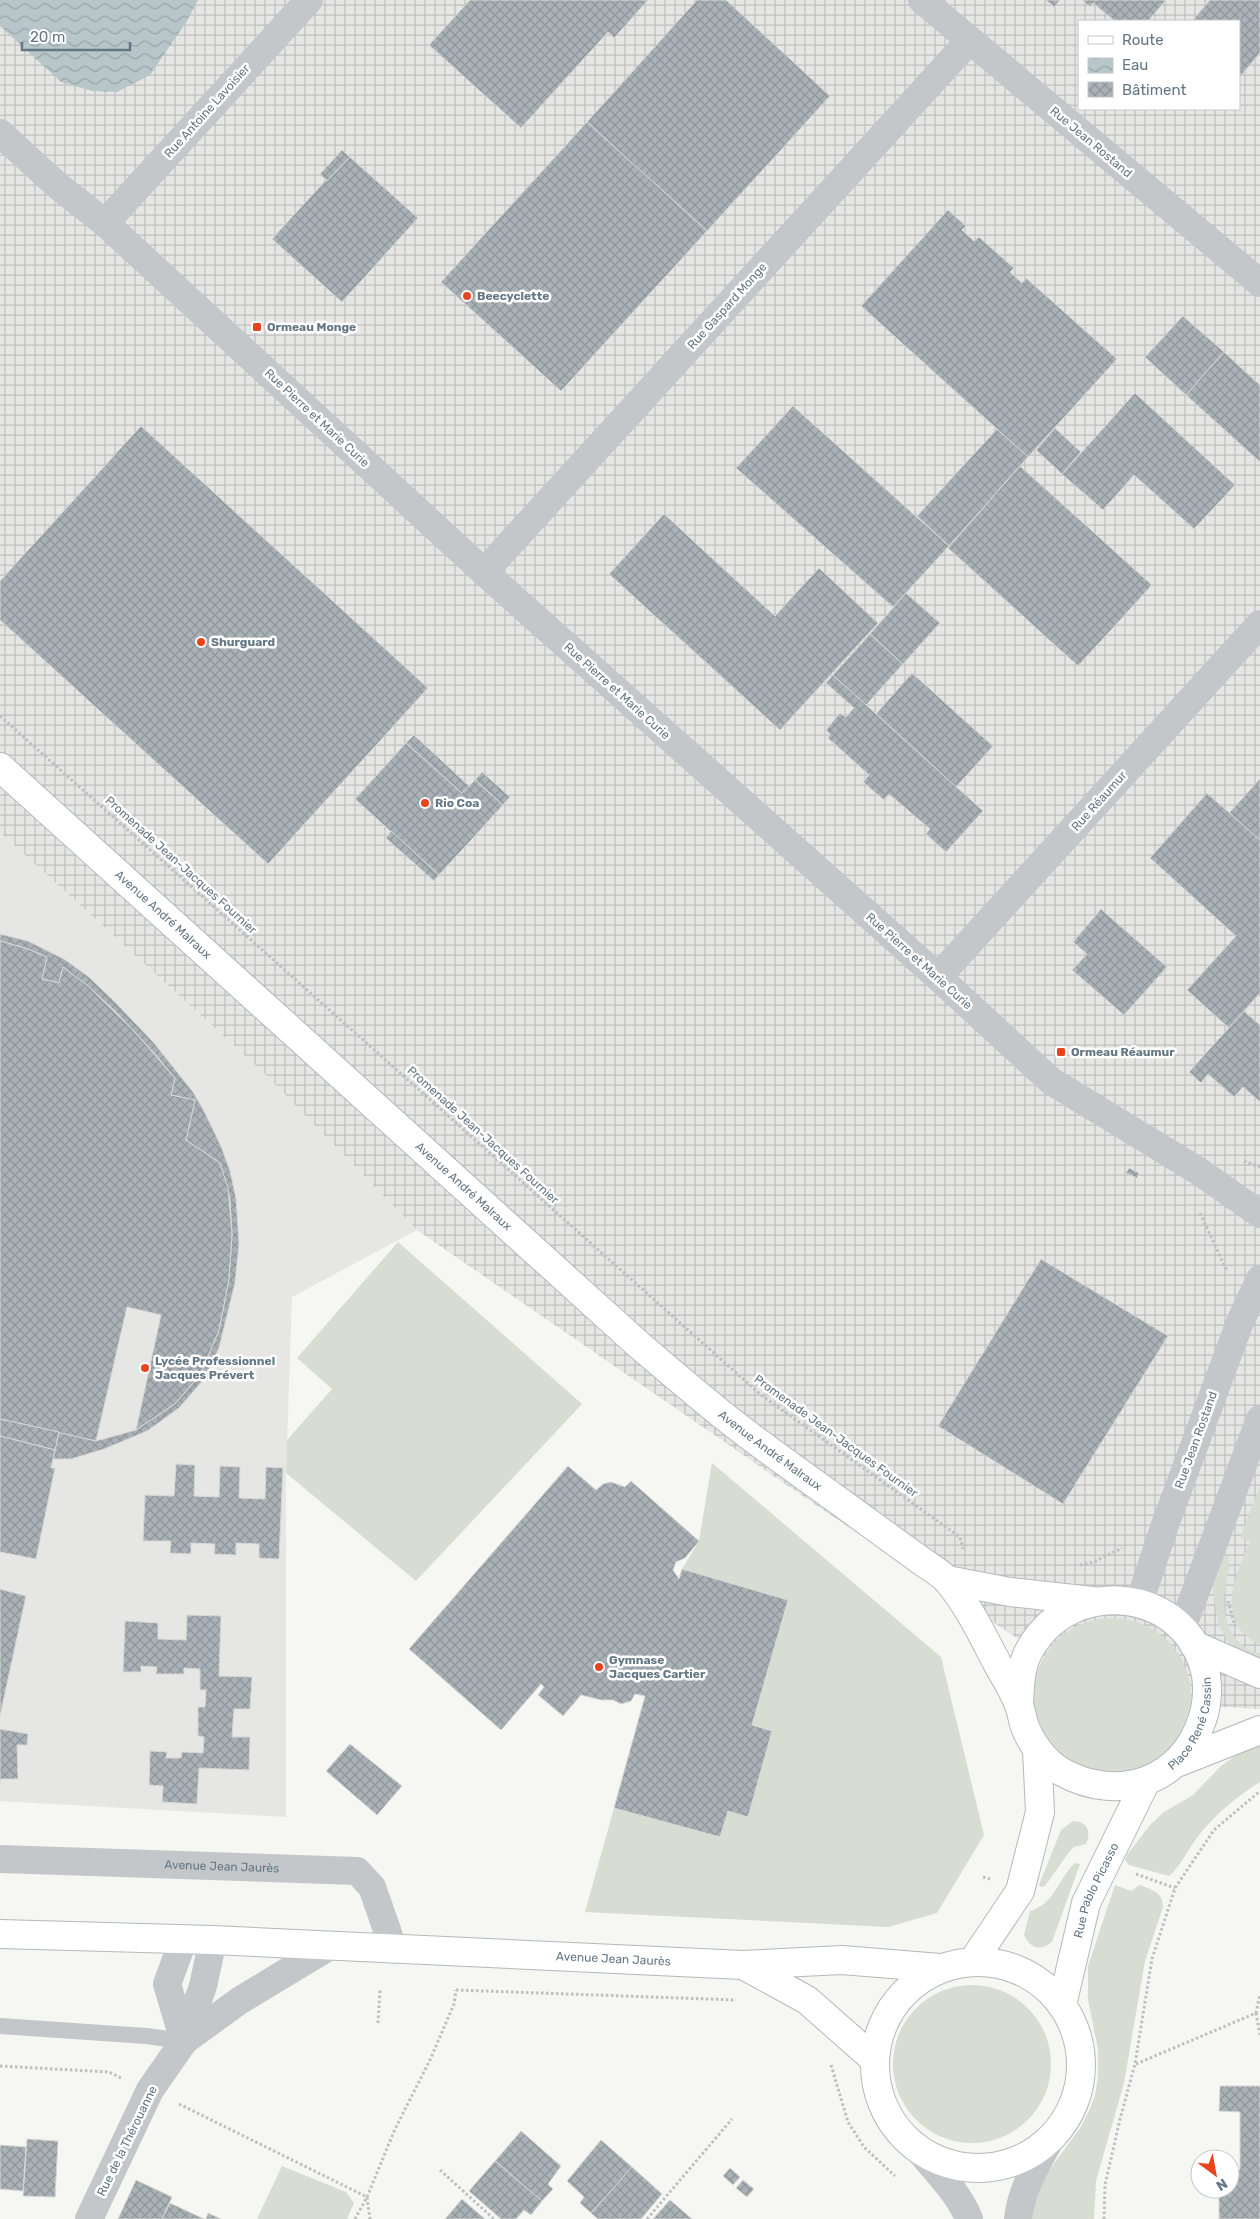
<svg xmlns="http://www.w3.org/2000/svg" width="1260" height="2219" font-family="Rubik,sans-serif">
  <defs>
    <pattern id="industrial-grid" width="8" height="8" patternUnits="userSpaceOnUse" patternTransform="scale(1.25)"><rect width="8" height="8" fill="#e6e7e5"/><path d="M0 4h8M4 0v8" fill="none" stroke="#bec0bf"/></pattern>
    <pattern id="water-waves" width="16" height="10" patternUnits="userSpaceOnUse" patternTransform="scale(1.25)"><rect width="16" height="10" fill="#b8c6c9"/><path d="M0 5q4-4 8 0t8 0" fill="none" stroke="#99a6a9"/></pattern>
    <pattern id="building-cross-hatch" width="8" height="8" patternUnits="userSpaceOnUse" patternTransform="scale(1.25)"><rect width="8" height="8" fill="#aab2b7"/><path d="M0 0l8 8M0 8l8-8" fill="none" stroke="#8e969a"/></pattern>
  </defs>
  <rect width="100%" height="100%" fill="#f6f6f2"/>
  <polygon fill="#e6e7e5" points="0,832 263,1072 417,1230 292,1297 286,1473 286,1817 0,1801"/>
  <path fill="url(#industrial-grid)" fill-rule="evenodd" d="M0 0H1260V1709L1114 1702 823 1510 417 1230 263 1072 0 832ZM1079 21H1239V109H1079Z"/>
  <g fill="#d7ddd3">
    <polygon points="398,1242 582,1404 416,1581 286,1473 287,1440 332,1389 297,1358"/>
    <polygon points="712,1463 941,1657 984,1835 937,1913 888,1927 585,1912 614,1808 720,1837 728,1811 748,1816 772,1731 752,1725 788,1600 682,1569 699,1541"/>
    <path d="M1260 1485V1645C1213 1621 1235 1578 1250 1541L1240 1538Z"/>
    <path d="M1224 1555 1229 1557C1230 1569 1226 1580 1225 1592 1221 1617 1232 1649 1260 1653V1666L1232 1649 1218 1623 1213 1590 1216 1571Z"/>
    <circle cx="1112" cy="1697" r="79"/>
    <path d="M1260 1743V1782C1236 1797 1213 1816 1196 1839 1187 1851 1181 1866 1169 1876L1129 1865 1125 1860 1127 1855 1150 1825 1164 1812 1193 1795 1221 1766 1238 1754Z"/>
    <path d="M1073 1821C1087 1821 1092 1832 1086 1844L1074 1847 1069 1852 1045 1886 1040 1887 1039 1885 1061 1830Z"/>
    <path d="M1075 1863 1080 1864 1052 1942C1040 1952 1030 1948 1024 1935L1030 1911C1054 1905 1058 1879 1075 1863Z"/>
    <path d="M1115 1885 1131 1891 1140 1885C1152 1890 1163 1892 1163 1907L1145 1961 1124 2083 1096 2181 1094 2219H1031L1033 2205 1045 2176 1080 2128 1090 2109 1095 2095 1098 2077V2049L1088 2000V1966Z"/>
    <circle cx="972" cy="2064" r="79"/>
    <polygon points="282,2166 346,2192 354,2203 347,2219 257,2219"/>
  </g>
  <polygon fill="url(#water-waves)" points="0,0 198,0 187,21 150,75 117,92 92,91 61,82 0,26"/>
  <g fill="url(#building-cross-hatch)" stroke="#d7d7d5">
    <polygon points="470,0 648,0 614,38 608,32 521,128 429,45"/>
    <polygon points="697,0 726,0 830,96 707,231 587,122"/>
    <polygon points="1046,0 1060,0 1054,7"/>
    <polygon points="1082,0 1166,0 1148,21 1115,21 1093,3 1090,7"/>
    <polygon points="1210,0 1260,0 1260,53 1239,78 1239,21 1192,21"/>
    <polygon points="587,122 707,231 561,391 441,282"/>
    <polygon points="342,150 350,157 327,181 320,174"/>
    <polygon points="350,157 418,218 342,302 272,239 326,180 327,181"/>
    <polygon points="948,210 966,226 962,230 974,241 979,237 1014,268 1010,272 1022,283 1026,278 1117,359 1028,457 861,306"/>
    <polygon points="1183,316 1224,352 1186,395 1145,357"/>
    <polygon points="1224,352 1260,385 1260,462 1186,395"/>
    <polygon points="1135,393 1235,485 1194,529 1134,475 1103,510 1062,474"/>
    <polygon points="793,406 949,546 893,607 736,468"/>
    <polygon points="141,426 428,688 268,864 0,620 0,581"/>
    <polygon points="1055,428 1081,452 1062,474 1036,450"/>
    <polygon points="997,429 1028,457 949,546 917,516"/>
    <polygon points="1020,466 1152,585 1078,666 948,548"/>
    <polygon points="664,514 775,616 819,568 878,623 780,730 609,574"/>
    <polygon points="906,593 940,623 903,664 870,634"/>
    <polygon points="870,634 903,664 866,705 833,675"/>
    <polygon points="912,673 993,746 956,787 876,714"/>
    <polygon points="833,675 983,811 946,852 926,834 930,829 889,794 884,800 863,782 869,775 828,738 830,734 826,730 840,713 846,717 854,708 826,683"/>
    <polygon points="414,735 469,786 462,793 406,743"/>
    <polygon points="406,743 462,793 475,780 503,805 439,875 355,799"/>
    <polygon points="482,772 510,797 503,805 475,780"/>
    <polygon points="1260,779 1260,840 1229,813"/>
    <polygon points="1207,793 1260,840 1260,993 1229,1028 1187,990 1236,936 1150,858"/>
    <polygon points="391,831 439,875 434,881 386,838"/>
    <polygon points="1101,909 1167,967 1124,1015 1072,970 1087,954 1073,942"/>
    <polygon points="0,934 28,941 64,959 89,977 116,1003 154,1043 193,1092 203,1109 221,1146 230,1171 236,1198 239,1244 235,1283 219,1348 205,1378 179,1408 147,1431 104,1449 71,1459 53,1459 59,1432 96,1441 136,1430 176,1403 197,1378 204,1366 219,1330 229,1279 232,1234 230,1199 220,1163 186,1140 195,1100 171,1095 175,1078 156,1055 116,1012 88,986 63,967 59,983 42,979 47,957 28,949 0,941"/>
    <polygon points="0,941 28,949 47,957 42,979 59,983 63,967 88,986 132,1029 175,1078 171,1095 195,1100 186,1140 220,1163 228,1188 232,1234 229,1279 219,1330 204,1366 197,1378 176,1403 136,1430 161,1315 127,1307 96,1441 0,1419"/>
    <polygon points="1244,1011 1260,1025 1260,1102 1243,1087 1234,1097 1208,1074 1201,1083 1189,1072"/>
    <polygon points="1129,1168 1139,1173 1137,1178 1126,1173"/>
    <polygon points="1041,1259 1168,1336 1063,1504 938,1426"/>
    <polygon points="0,1419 59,1432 55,1450 0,1436"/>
    <polygon points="0,1436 55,1450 51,1468 55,1468 36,1559 0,1552"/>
    <polygon points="176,1464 195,1465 194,1496 219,1497 220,1466 240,1467 239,1498 265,1499 266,1467 283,1468 279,1559 259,1558 259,1544 236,1543 236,1555 214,1554 215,1544 191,1543 191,1554 170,1553 171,1541 143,1541 145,1495 174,1496"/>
    <polygon points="568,1466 596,1490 603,1484 611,1482 625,1487 631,1481 699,1541 685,1558 676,1562 673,1570 679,1579 682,1569 788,1600 752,1725 772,1731 748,1817 728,1811 720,1837 614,1808 645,1696 635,1694 631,1701 621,1704 613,1700 601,1700 581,1695 563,1716 538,1695 544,1687 541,1684 501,1730 409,1649"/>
    <polygon points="0,1589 26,1596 0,1716"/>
    <polygon points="187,1615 221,1616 219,1676 252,1677 250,1709 234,1709 232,1737 250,1737 249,1770 199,1768 197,1804 162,1802 163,1786 149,1785 150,1751 167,1752 166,1758 181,1758 182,1752 203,1753 204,1737 198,1736 198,1707 205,1707 206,1690 200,1690 200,1669 184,1668 184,1674 156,1674 157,1667 141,1666 141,1672 123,1672 125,1621 158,1623 158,1639 186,1640"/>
    <polygon points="0,1729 28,1734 27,1745 17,1745 18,1779 0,1779 0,1786"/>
    <polygon points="350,1744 402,1786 377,1815 326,1771"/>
    <polygon points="1220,2086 1260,2086 1260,2219 1219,2219 1219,2189 1230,2189 1230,2170 1240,2170 1240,2112 1219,2111"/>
    <polygon points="521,2131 561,2166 548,2184 553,2189 542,2201 495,2161"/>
    <polygon points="27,2139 58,2141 55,2197 23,2196"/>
    <polygon points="601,2140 632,2167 591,2213 580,2203 584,2197 567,2181"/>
    <polygon points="0,2145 26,2147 23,2191 0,2189"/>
    <polygon points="495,2161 542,2201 531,2215 524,2210 516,2219 501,2219 469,2191"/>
    <polygon points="632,2167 662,2194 641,2219 598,2219 591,2213"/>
    <polygon points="730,2168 740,2177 733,2185 723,2176"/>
    <polygon points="136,2180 172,2197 162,2219 118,2219"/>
    <polygon points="743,2180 754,2189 747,2197 736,2188"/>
    <rect x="1207" y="2189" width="12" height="4"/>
    <polygon points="462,2199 485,2219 445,2219"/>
    <polygon points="670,2200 692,2219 653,2219"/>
    <polygon points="170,2203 204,2219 162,2219"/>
    <polygon points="208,2213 221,2219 206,2219"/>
  </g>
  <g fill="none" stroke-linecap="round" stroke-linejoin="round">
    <g stroke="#b3b9bd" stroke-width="30">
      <g id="secondary">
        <path id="s2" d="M0 767 639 1345C671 1372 702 1399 734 1424 770 1452 807 1478 843 1504 868 1522 892 1540 916 1557 926 1565 940 1572 948 1581 968 1605 983 1636 997 1663 1004 1676 1013 1689 1018 1703 1021 1709 1022 1717 1024 1724 1030 1742 1045 1763 1062 1772 1118 1803 1182 1782 1202 1720 1207 1706 1208 1690 1206 1675 1189 1588 1072 1574 1030 1649 1020 1666 1020 1685 1019 1704"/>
        <polyline points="947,1580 1010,1592 1092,1601"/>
        <polyline points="1194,1645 1260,1674"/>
        <polyline points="1179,1762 1260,1730"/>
        <path id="s3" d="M0 1934 213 1940 743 1965 842 1960 940 1968"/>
        <polyline points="973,1961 1020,1891 1040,1812 1037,1749"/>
        <circle cx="978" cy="2065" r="103"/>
        <polyline points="743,1965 807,2000 875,2060"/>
        <path id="s4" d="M1062 2005 1086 1903 1146 1781"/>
      </g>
    </g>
    <g stroke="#bdbfc1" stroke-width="3" stroke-dasharray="2.5 2.5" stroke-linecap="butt">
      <polyline points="0,716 761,1395 960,1537 963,1549"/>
      <polyline points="1244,1161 1260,1167"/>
      <polyline points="1200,1213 1227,1271"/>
      <polyline points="1080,1565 1094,1562 1122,1548"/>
      <polyline points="1228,1601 1235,1626"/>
      <polyline points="1136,1874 1175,1888"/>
      <polyline points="983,1877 990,1879"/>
      <polyline points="456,1990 736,2000"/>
      <polyline points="1256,2013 1260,2035"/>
      <polyline points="378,2023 380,1990"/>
      <polyline points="1136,2064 1256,2013 1260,1994"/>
      <polyline points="831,2065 848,2122 864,2147 895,2176"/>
      <polyline points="0,2066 109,2072 121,2078"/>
      <polyline points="179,2104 367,2197 370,2219"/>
      <polyline points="440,2170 494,2219"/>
      <polyline points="355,2219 367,2197 395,2129 430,2060 454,2004 456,1990"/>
      <polyline points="647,2219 732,2119"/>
      <polyline points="1104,2219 1105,2185 1120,2119 1135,2064 1152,1959 1175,1888 1214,1830 1260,1791"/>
    </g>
    <polyline stroke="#c3c7ca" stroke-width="16" points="0,2026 146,2036 184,2041"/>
    <g stroke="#c3c7ca" stroke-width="28">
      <polyline points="922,0 1260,283"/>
      <polyline points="0,133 58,186 105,223 484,572 938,977 1051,1081 1200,1172 1260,1214"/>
      <polyline points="105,223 309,0"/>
      <polyline points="484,572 970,40"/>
      <polyline points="938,977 1260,624"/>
      <polyline points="1139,1603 1166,1522 1240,1322 1260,1279"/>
      <polyline points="1182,1628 1260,1419"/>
      <path id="s1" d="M0 1859 357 1871 372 1887 394 1950"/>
      <polyline points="183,1941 167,1984 184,2041"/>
      <polyline points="184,2041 239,2001 330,1946"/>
      <path d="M917 2148C935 2170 959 2193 969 2219"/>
      <polyline points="89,2219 150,2090 184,2041 203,1986 213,1940"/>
      <path d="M1018 2219C1021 2189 1038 2161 1053 2135"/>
    </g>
    <use href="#secondary" stroke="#fff" stroke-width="28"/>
  </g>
  <g fill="#e8451f" stroke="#fff" stroke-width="2">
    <circle cx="467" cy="296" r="5"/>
    <rect x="252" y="322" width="10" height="10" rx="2.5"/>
    <circle cx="201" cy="642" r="5"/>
    <circle cx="425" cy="803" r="5"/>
    <rect x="1056" y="1047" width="10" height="10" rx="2.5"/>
    <circle cx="145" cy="1368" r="5"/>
    <circle cx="599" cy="1667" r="5"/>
  </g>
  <g text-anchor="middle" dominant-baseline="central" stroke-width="5" stroke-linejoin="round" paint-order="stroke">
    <g font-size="12" fill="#647784" stroke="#fff">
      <text transform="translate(207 111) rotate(-48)">Rue Antoine Lavoisier</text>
      <text transform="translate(1091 142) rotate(40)">Rue Jean Rostand</text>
      <text transform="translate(727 306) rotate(-48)">Rue Gaspard Monge</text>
      <text transform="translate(317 418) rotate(43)">Rue Pierre et Marie Curie</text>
      <text transform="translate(617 691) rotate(42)">Rue Pierre et Marie Curie</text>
      <text transform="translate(1099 801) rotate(-48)">Rue Réaumur</text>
      <text transform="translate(181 865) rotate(42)">Promenade Jean-Jacques Fournier</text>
      <text stroke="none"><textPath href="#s2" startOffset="220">Avenue André Malraux</textPath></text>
      <text transform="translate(919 961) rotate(42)">Rue Pierre et Marie Curie</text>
      <text transform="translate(483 1135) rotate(42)">Promenade Jean-Jacques Fournier</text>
      <text stroke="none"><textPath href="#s2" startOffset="625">Avenue André Malraux</textPath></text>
      <text transform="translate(836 1436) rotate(36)">Promenade Jean-Jacques Fournier</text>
      <text transform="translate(1196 1440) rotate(-70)">Rue Jean Rostand</text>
      <text stroke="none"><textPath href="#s2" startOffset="1030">Avenue André Malraux</textPath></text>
      <text stroke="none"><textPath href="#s2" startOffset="1641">Place René Cassin</textPath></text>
      <text stroke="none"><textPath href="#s1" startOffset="222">Avenue Jean Jaurès</textPath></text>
      <text stroke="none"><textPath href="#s4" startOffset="120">Rue Pablo Picasso</textPath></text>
      <text stroke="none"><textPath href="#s3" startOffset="614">Avenue Jean Jaurès</textPath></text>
      <text transform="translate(127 2141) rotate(-64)">Rue de la Thérouanne</text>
    </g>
    <g font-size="12" font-weight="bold" fill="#647784" stroke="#fff" text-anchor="start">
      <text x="477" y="296">Beecyclette</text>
      <text x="267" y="327">Ormeau Monge</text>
      <text x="211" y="642">Shurguard</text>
      <text x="435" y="803">Rio Coa</text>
      <text x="1071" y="1052">Ormeau Réaumur</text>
      <text x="155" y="1361">Lycée Professionnel<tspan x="155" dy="14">Jacques Prévert</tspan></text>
      <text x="609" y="1660">Gymnase<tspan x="609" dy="14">Jacques Cartier</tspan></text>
    </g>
  </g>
  <rect x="1078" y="20" width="162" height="90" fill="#ffffff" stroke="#c1c9ce"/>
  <rect x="1088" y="36" width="25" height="8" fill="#ffffff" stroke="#c1c9ce"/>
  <text x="1122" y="45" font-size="15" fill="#647784">Route</text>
  <rect x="1088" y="58" width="25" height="15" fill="url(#water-waves)" stroke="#c1c9ce"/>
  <text x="1122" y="70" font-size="15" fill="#647784">Eau</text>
  <rect x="1088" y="82" width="25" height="15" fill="url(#building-cross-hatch)" stroke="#c1c9ce"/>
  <text x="1122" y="95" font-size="15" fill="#647784">Bâtiment</text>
  <g transform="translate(1215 2174) rotate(148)"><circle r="24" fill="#ffffff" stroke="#c1c9ce"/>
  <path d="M0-4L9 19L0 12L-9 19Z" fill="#e8451f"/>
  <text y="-8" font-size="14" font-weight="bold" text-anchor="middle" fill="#647784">N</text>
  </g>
  <path d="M22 42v8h108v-8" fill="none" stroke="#647784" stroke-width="2.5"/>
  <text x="30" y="42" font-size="15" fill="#647784" stroke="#ffffff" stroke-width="4" paint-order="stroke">20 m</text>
</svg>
